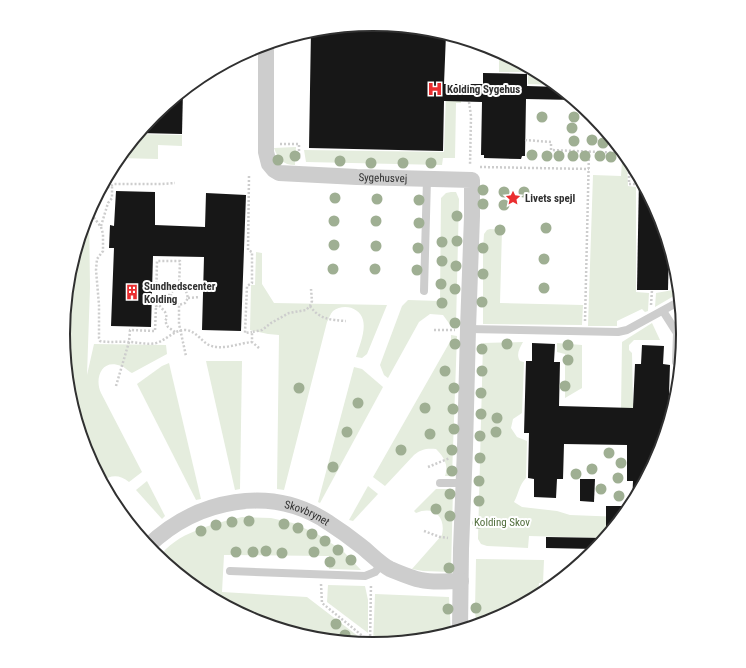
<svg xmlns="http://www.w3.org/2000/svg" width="746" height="668" font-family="'Roboto Condensed',sans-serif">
  <rect width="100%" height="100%" fill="#fff"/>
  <g fill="#e5edde">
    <polygon points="499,51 545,76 556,85 528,84 528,72 499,72"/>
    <polygon points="446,94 461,94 461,103 456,103 455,158 443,158 442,165 306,162 304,150 444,152"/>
    <polygon points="138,134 182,135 182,146 158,145 158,159 118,158"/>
    <path d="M296 147 295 165C283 165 278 159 274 148Z"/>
    <polygon points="622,161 627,162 628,186 636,187 636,292 649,293 648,311 645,312 642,309 617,321 617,326 588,326 593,175 621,176"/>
    <polygon points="451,192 456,192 459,199 456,325 451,326 443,315 430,314 419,322 388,378 384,375 380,365 402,306 408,300 440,301 441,198 446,193"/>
    <path d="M89 211 90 287 87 375 94 344 166 345 167 354 132 373C128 371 125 367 121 366 102 358 94 378 101 393L142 472 129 482C120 475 111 474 102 482L87 452 69 394 63 334 69 273Z"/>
    <polygon points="490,229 502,230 500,303 583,305 582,325 483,324 483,249 484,234 487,230"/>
    <path d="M256 252 262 253V284L274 303 387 305 367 354 362 358 356 357C359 347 366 331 363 320 360 307 343 303 333 311 330 314 329 319 327 322L284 490 277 489 279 335 268 334 250 330 251 285H255Z"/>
    <polygon points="679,289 679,293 655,307 656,293"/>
    <polygon points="652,323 660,340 634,340 629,345 629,350 632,353 633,403 644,405 644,412 621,410 622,342"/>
    <path d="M451 335 457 336 452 476H445C449 465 444 457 436 449 427 448 421 449 414 455L385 486 373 477 451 340Z"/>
    <path d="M523 342C519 349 516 355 520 361L524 362 522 413 513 419 511 428 517 437 527 441 526 478C519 485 519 493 514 502L522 507 557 511 570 515 622 517 605 538 529 536 528 548 487 546 481 544 478 539 483 343Z"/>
    <polygon points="557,343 582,345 582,388 565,398 565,354 557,352"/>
    <polygon points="206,361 242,361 240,489 235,490"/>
    <polygon points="169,363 201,499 196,500 137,384 162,366"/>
    <polygon points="354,367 362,369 383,387 320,503 318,502"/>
    <polygon points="147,481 165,516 162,519 136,490"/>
    <polygon points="368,486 378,494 353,521 349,520"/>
    <path d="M436 489H453L451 572 423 571 412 569 442 535C446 517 434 505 416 513L414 511Z"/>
    <path d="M242 517 271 518 293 523 319 535 343 551 361 570 329 569V556L224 555 222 592 307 597 367 643 312 638 254 620 201 592 159 558C174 533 216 523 242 517Z"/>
    <polygon points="476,559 544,560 543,583 539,583 538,595 491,620 476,625 475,610"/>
    <polygon points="328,585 365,586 368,600 368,633 327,602"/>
    <polygon points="375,594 449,597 451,633 433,638 373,644"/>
  </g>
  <g fill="#171717">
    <polygon points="373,24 434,30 446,34 444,84 483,84 483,73 527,74 527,86 558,87 574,100 526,99 525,156 522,156 521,159 484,158 484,155 481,155 482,102 444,101 443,151 309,148 311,30"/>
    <polygon points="183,91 182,134 139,133 154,115"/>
    <polygon points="639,178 659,216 669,248 668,290 637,290"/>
    <polygon points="116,191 155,192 155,225 205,227 206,193 246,195 241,331 202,330 204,257 153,256 151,327 111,326 114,248 109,248 110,225 114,226"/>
    <polygon points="532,343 555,344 554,362 560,362 559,406 633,408 635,364 641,364 642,345 664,346 663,364 670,365 668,423 659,453 632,503 633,481 627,481 627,445 564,444 563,479 557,479 556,498 534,497 534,479 528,478 529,433 524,433 526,361 532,361"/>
    <polygon points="580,479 595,479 594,502 580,501"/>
    <polygon points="606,506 631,506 606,536"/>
    <polygon points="546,537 605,538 595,549 546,548"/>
  </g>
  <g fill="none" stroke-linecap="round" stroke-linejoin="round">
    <g stroke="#cdcdcd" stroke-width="2.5" stroke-dasharray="2 2" stroke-linecap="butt">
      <polyline points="469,102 471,116 470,165"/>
      <polyline points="525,140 551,142 551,150 623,153"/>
      <polyline points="280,144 299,144 299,159"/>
      <polyline points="629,160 629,184 639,184"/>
      <polyline points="480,167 589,169"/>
      <polyline points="249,176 248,250 252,252 252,283 247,286 245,333 252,332"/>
      <polyline points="98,195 107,188 114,184 162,184 175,183"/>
      <path d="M89 211 101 227 103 234V251L97 259 96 270 99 305V338L100 341C110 343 119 341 128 342 137 342 147 345 156 343 167 340 173 330 186 330 196 331 201 341 209 345 222 351 239 343 252 342"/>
      <polyline points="101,226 108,203 112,198 112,185"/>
      <polyline points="179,287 174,288 171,294 171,299 179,305"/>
      <polyline points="156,295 171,295"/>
      <polyline points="188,298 200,297"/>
      <polyline points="651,305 652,290"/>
      <path d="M310 306C319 319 330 320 346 321"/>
      <polyline points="585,321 589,151"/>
      <polyline points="434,330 455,330"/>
      <polyline points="175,332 168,327 165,321 167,318 165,312 159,305 156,306 157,261 180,261 179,287 186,291 188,298 185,303 179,305 179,324 186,356"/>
      <polyline points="259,348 252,342 252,332 262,330 271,323 289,313 306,310 310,306 312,301 311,289"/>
      <polyline points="116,386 129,342 130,330 155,331 156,306"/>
      <polyline points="428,467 450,458"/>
      <polyline points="424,531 440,537 448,538"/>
      <polyline points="321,584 322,603 370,642"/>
      <polyline points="370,644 371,584"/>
    </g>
    <g stroke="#cdcdcd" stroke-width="8">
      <polyline points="424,291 427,179"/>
      <polyline points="663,311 677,333 676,362"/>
      <polyline points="468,329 618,332 627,330 680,301"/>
      <polyline points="440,483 464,483"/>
      <polyline points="230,571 365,576 375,572 382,564"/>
    </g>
    <g stroke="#cdcdcd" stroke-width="16">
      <path id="s1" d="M266 44V152L269 164 274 170 279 173 357 177 472 180V216L468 329 465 448 461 549 460 630"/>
      <path id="s2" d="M148 546C197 499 271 484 329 523 340 530 351 538 361 546 370 553 380 564 390 569 400 573 411 578 421 580 433 583 449 581 461 581"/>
    </g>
  </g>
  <g fill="#9faf93">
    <circle cx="542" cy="117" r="5.5"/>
    <circle cx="574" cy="117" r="5.5"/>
    <circle cx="572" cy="128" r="5.5"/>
    <circle cx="592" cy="140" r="5.5"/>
    <circle cx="574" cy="141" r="5.5"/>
    <circle cx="603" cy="143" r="5.5"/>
    <circle cx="532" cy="155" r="5.5"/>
    <circle cx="295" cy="156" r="5.5"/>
    <circle cx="547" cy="156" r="5.5"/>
    <circle cx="559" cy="156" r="5.5"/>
    <circle cx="573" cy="156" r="5.5"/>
    <circle cx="585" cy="156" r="5.5"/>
    <circle cx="600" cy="156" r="5.5"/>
    <circle cx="611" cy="157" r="5.5"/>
    <circle cx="278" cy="160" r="5.5"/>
    <circle cx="340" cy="161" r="5.5"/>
    <circle cx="371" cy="163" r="5.5"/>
    <circle cx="403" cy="163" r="5.5"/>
    <circle cx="431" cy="163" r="5.5"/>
    <circle cx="483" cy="190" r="5.5"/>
    <circle cx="504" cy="192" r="5.5"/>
    <circle cx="524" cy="192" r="5.5"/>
    <circle cx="335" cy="198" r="5.5"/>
    <circle cx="377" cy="199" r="5.5"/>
    <circle cx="419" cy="200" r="5.5"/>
    <circle cx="483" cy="204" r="5.5"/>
    <circle cx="504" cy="205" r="5.5"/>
    <circle cx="457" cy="216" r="5.5"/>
    <circle cx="334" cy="221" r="5.5"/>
    <circle cx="376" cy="221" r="5.5"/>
    <circle cx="419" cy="223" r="5.5"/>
    <circle cx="546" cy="228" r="5.5"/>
    <circle cx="500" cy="230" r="5.5"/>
    <circle cx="457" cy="241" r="5.5"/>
    <circle cx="442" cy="242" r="5.5"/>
    <circle cx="334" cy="245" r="5.5"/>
    <circle cx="376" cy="246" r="5.5"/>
    <circle cx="418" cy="248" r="5.5"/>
    <circle cx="483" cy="248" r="5.5"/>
    <circle cx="544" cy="259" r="5.5"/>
    <circle cx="442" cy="261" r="5.5"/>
    <circle cx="456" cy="266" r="5.5"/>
    <circle cx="333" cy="269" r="5.5"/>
    <circle cx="375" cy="269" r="5.5"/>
    <circle cx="417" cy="270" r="5.5"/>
    <circle cx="483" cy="274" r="5.5"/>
    <circle cx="441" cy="284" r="5.5"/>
    <circle cx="544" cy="288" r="5.5"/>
    <circle cx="455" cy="289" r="5.5"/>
    <circle cx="482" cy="302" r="5.5"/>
    <circle cx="442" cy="303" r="5.5"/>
    <circle cx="455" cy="323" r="5.5"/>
    <circle cx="455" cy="344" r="5.5"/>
    <circle cx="507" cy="344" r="5.5"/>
    <circle cx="568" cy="345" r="5.5"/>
    <circle cx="482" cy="349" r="5.5"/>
    <circle cx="568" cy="360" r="5.5"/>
    <circle cx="445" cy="371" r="5.5"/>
    <circle cx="482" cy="371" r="5.5"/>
    <circle cx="565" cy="386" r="5.5"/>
    <circle cx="299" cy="388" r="5.5"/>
    <circle cx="454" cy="388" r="5.5"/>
    <circle cx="481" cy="393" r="5.5"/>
    <circle cx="358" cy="403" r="5.5"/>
    <circle cx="425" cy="408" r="5.5"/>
    <circle cx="453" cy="409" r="5.5"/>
    <circle cx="481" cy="414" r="5.5"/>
    <circle cx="497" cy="418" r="5.5"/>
    <circle cx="454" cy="429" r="5.5"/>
    <circle cx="347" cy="432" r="5.5"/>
    <circle cx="496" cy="432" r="5.5"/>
    <circle cx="430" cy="434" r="5.5"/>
    <circle cx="480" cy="436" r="5.5"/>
    <circle cx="401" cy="450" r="5.5"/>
    <circle cx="452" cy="450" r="5.5"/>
    <circle cx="609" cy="453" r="5.5"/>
    <circle cx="480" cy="458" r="5.5"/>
    <circle cx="621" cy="463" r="5.5"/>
    <circle cx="333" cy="467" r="5.5"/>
    <circle cx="592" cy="469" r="5.5"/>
    <circle cx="452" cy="471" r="5.5"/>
    <circle cx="576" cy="474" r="5.5"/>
    <circle cx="618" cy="478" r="5.5"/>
    <circle cx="479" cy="481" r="5.5"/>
    <circle cx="601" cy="489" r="5.5"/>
    <circle cx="450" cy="494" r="5.5"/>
    <circle cx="619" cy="496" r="5.5"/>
    <circle cx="479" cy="501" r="5.5"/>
    <circle cx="436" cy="509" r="5.5"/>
    <circle cx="450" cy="516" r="5.5"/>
    <circle cx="249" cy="521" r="5.5"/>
    <circle cx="232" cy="522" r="5.5"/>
    <circle cx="478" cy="523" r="5.5"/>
    <circle cx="284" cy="524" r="5.5"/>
    <circle cx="216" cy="525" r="5.5"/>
    <circle cx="298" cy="528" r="5.5"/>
    <circle cx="201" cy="531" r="5.5"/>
    <circle cx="312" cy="534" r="5.5"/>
    <circle cx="325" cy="541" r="5.5"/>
    <circle cx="338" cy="550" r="5.5"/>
    <circle cx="266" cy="551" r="5.5"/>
    <circle cx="236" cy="552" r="5.5"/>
    <circle cx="253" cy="552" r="5.5"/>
    <circle cx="314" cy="552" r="5.5"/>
    <circle cx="282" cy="553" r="5.5"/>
    <circle cx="351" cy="560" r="5.5"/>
    <circle cx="330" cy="562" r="5.5"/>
    <circle cx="449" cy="568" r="5.5"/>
    <circle cx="476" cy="608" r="5.5"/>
    <circle cx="448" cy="609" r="5.5"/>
    <circle cx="336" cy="624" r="5.5"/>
    <circle cx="345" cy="635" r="5.5"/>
  </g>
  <defs>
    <g id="hospital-bare" transform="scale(1.2)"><path d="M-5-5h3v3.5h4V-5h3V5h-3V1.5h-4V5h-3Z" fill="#ea2e30" stroke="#fff" stroke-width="2.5" paint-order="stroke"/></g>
    <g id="sight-bare" transform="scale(1.2)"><path d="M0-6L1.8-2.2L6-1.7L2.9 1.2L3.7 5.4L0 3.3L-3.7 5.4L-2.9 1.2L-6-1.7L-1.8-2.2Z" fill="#ea2e30" stroke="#fff" stroke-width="2.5" paint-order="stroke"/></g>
    <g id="building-bare" transform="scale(1.2)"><path d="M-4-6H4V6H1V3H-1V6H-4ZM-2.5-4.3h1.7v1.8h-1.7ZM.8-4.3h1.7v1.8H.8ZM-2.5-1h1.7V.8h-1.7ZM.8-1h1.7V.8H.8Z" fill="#ea2e30" stroke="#fff" stroke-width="2.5" paint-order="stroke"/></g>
  </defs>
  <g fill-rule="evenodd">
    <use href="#hospital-bare" x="435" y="89"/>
    <use href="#sight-bare" x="513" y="198"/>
    <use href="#building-bare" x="132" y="292"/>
  </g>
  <g text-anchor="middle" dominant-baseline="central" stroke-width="4" stroke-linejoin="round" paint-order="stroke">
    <g font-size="11" font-weight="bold" fill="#303030" stroke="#fff" text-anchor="start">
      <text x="447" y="89">Kolding Sygehus</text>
      <text x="525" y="198">Livets spejl</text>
      <text x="144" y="286">Sundhedscenter<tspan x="144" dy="13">Kolding</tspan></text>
    </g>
    <g font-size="11" fill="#303030" stroke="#fff">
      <text stroke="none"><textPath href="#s1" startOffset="238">Sygehusvej</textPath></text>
      <text stroke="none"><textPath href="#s2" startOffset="173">Skovbrynet</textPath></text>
    </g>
    <g font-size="11" fill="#506d3b" stroke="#fff">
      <text x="502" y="522">Kolding Skov</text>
    </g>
  </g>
  <path d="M0 0H746V668H0ZM70 334a303 303 0 1 1 606 0a303 303 0 1 1-606 0Z" fill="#fff" fill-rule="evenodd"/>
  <path fill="none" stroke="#303030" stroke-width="2" d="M70 334a303 303 0 1 1 606 0a303 303 0 1 1-606 0Z"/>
</svg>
